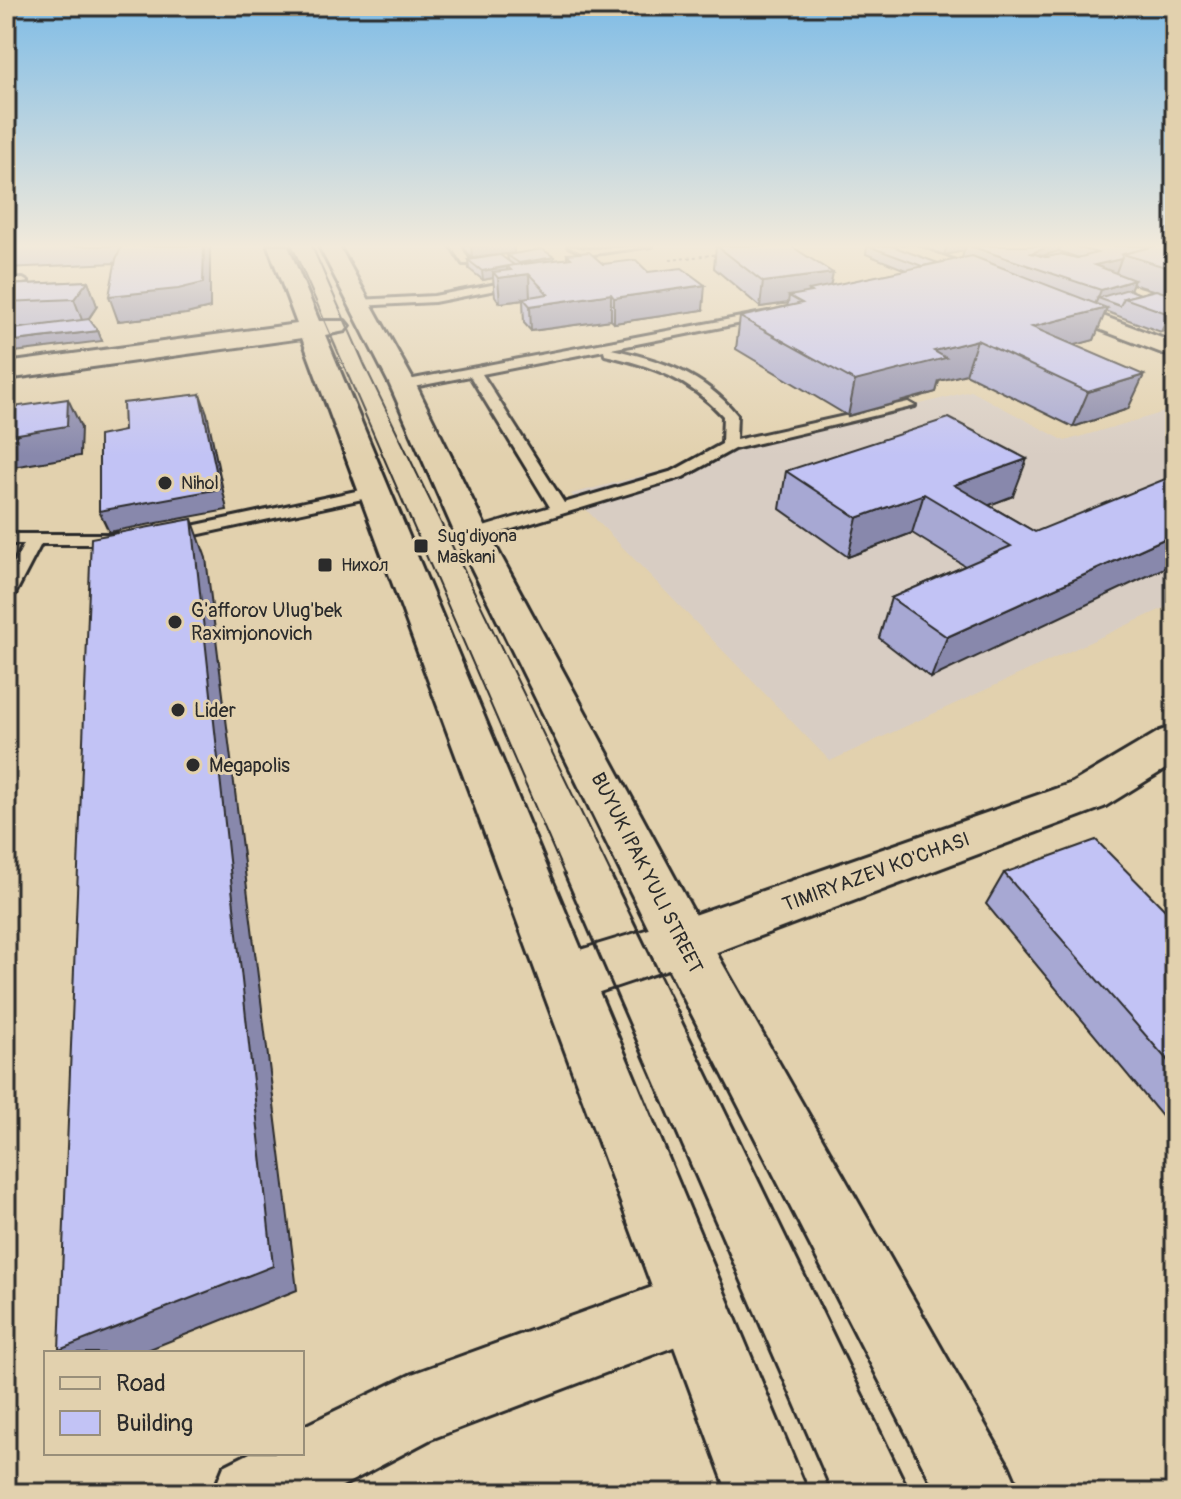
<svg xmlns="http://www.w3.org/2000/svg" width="1181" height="1499" font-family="Pangolin,sans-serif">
  <rect width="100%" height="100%" fill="#e2d1ae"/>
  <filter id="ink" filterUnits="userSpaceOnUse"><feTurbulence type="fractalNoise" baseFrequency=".0125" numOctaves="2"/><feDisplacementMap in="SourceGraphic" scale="16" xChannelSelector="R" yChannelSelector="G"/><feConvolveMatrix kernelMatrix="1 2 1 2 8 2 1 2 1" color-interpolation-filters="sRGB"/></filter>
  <g filter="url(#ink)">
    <polygon fill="#d8cdc3" points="971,391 1065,441 1175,409 1175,603 830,761 571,494"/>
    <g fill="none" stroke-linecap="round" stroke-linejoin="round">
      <g stroke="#2b2b2b" stroke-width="6">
        <g id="service">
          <polygon points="451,246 461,246 471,264 463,264"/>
          <polygon points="568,246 588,249 652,246 587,255"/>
          <polygon points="523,279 528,282 527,284 434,302 358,306 352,303 358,300 434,296"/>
          <polygon points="6,280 23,279 28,282 6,286"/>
          <path d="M768 312 774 315 772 317 611 349C661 360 704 374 737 415L736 440 908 402 915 406 734 449 683 477 473 541 465 536 467 532 550 507 470 376 403 389 396 385 403 381ZM604 350 605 355C653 366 689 379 723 416L722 444 673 471 564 503 482 374Z"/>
          <polygon points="375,487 381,489 381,495 168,541 160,536 168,531"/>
          <polygon points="6,534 118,534 126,539 118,544 41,544 15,594 6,599 6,578 24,544 6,544"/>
        </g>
      </g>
      <g stroke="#2b2b2b" stroke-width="6">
        <g id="minor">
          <polygon points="890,246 916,246 1175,343 1175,358 892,250"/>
          <polygon points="694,1272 718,1282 728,1306 718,1330 431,1439 329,1493 213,1493 224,1466 250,1453 302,1453 302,1427 412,1374"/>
        </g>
      </g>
      <g stroke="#2b2b2b" stroke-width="6">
        <polygon id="tertiary" points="1175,726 1175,763 1104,807 701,958 567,1003 547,996 539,978 547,960 682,919 1072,783 1160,731"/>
      </g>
      <g stroke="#2b2b2b" stroke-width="6">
        <g id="secondary">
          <polygon points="268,246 288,246 319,321 345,321 349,326 345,331 325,335 808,1493 728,1493 302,338 6,379 6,363 297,324"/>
          <polygon points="319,246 339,246 416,385 490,536 701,926 1008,1465 1020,1493 937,1493 663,958 456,536 390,385"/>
        </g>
      </g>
      <polyline stroke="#2b2b2b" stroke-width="2" stroke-dasharray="3 3" stroke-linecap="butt" points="670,260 719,254"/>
      <use href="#service" fill="#e2d1ae" fill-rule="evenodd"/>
      <use href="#minor" fill="#e2d1ae" fill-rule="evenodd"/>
      <use href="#tertiary" fill="#e2d1ae" fill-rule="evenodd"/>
      <use href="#secondary" fill="#e2d1ae" fill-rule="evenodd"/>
      <g stroke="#2b2b2b" stroke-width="2">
        <polyline points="292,246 565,876"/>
        <polyline points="312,246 365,366 612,876"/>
      </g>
      <g stroke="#2b2b2b" stroke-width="3">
        <polyline points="564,874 832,1493"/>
        <polyline points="611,874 911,1493"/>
      </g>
    </g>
    <g fill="#a7a8d3" stroke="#2b2b2b" stroke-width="2" fill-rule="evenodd">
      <polygon points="6,246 210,246 210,308 186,314 118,321 115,263 6,268"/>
      <polygon points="462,246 514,246 514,253 472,258"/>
      <path d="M716 246H791L831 286 906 270 866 254 867 246 938 263 962 258 964 251 944 255 920 246H1175V327L1161 332 1105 311 1094 340 1074 345 1128 409 1073 427 966 374 939 381 936 392 848 416 736 349 740 317 787 306 788 303 760 307 714 268ZM1132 284 1153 290 1140 294 1130 290Z"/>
      <polygon points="567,254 603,264 648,272 703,310 614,323 611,320 531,331 524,323 523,300 500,303 495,296 493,278 483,280 469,269 468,260 508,260 507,255 554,257 554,260 567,259"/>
      <polygon points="88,281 97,306 88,320 98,331 102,341 23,328 6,328 6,285"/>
      <polygon points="786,471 1013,496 989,505 1035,532 931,678 879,638 891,598 965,566 912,533 848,557 780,509"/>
      <polygon points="1004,873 1175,920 1175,1132 986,904"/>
    </g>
    <g fill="#8888ac" stroke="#2b2b2b" stroke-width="2">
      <polygon points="204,246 210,246 210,308 186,314 118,321 109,296"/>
      <polygon points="471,246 514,246 514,253 472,258"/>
      <polygon points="947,246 966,246 964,251 944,255"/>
      <polygon points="1051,246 1060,246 1056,258 1037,265 1031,253"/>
      <polygon points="554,257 554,266 520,272 519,263"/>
      <polygon points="1121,259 1115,275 1095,265"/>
      <polygon points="507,267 507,275 493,272 493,278 483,280 482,271"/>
      <polygon points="833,273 828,297 809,290 808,300 789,296 788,303 760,307 763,282"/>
      <polygon points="529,274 530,299 523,298 523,300 500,303 498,278"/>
      <polygon points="1134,280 1127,297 1098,298 1094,307 1101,290"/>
      <polygon points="88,281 97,306 84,325 74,299"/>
      <polygon points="705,285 703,310 614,323 614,298"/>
      <polygon points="611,294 611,320 531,331 530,306"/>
      <polygon points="1107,308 1094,340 1020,360 1032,327"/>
      <polygon points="1175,312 1175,327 1161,332 1169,314"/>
      <polygon points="98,331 102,341 6,353 6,342"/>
      <polygon points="977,340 966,374 939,381 936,392 848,416 855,381 934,351"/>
      <polygon points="1144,375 1128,409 1073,427 1088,392"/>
      <polygon points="200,394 207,413 227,510 109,532 99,511"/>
      <polygon points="68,399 81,427 80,456 6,468 6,436"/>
      <polygon points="1027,459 1013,496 961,516 954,485"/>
      <polygon points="924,494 912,533 848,557 857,518"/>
      <polygon points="192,519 206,558 297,1290 140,1353 65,1353 59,1350"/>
      <polygon points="1175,534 1175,563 931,678 947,637"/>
    </g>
    <g fill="#c2c3f5" stroke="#2b2b2b" stroke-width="2">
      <polygon points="122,246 204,246 203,283 178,289 109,296 116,259"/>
      <polygon points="717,246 791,246 833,273 763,282"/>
      <polygon points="868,246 892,246 938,263 922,266"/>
      <polygon points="970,246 1051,246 1031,253 1046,257 1061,254 1077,258 1097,253 1074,246 1155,246 1123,254 1121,259 1095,265 1134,280 1101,290"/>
      <polygon points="1155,246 1168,246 1175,248 1175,270 1123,254"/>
      <polygon points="542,249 554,257 519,263 507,255"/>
      <polygon points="1059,251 1079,258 1061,254 1046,257 1042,256"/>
      <polygon points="589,252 603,264 636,260 648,272 682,268 705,285 614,298 611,294 530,306 523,298 548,294 529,274 498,278 493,272 511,270 507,266 571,258 567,254"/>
      <polygon points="500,255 514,265 482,271 468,260"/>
      <polygon points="972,256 1107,308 1032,327 1144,375 1088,392 977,340 934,351 946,358 855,381 740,317 802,303 789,296 812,292 809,290"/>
      <polygon points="88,281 74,299 6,302 6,285"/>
      <polygon points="1128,289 1140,294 1124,298 1120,306 1098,298"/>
      <polygon points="1156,290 1175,296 1175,312 1169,314 1124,298"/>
      <polygon points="89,319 98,331 6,342 6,330"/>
      <polygon points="200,394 220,489 99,511 99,436 124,431 123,403"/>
      <polygon points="68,399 67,426 6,436 6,408"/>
      <polygon points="949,418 1027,459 954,485 1035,532 1175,475 1175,534 947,637 891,598 1011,546 924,494 857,518 786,471"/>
      <polygon points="192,519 273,1266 59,1350 91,538"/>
      <polygon points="1096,840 1175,920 1175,1069 1004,873"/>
    </g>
  </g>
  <linearGradient id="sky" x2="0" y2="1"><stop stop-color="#7fbce6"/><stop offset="0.54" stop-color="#f2eadb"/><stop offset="1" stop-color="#f2eadb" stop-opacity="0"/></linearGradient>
  <rect width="1181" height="456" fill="url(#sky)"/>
  <g fill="#2b2b2b" stroke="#e2d1ae" stroke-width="3">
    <circle cx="165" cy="483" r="8"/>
    <rect x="413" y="538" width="16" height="16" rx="4"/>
    <rect x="317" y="557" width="16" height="16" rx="4"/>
    <circle cx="175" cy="622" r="8"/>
    <circle cx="178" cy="710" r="8"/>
    <circle cx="193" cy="765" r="8"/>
  </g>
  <g text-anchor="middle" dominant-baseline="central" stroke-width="6" stroke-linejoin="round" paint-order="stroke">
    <g font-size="18" fill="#2b2b2b" stroke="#e2d1ae" text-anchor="start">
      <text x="181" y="483">Nihol</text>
      <text x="437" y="536">Sug'diyona<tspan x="437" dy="21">Maskani</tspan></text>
      <text x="341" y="565">Нихол</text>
    </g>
    <g font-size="20" fill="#2b2b2b" stroke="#e2d1ae" text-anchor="start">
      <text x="191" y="610">G'afforov Ulug'bek<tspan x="191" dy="23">Raximjonovich</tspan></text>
      <text x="194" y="710">Lider</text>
      <text x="209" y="765">Megapolis</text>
    </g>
    <g font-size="20" fill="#2b2b2b" stroke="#e2d1ae">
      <text transform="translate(876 872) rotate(-20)">TIMIRYAZEV KO'CHASI</text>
      <text transform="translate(647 873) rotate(63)">BUYUK IPAK YULI STREET</text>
    </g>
  </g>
  <rect width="1181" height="1499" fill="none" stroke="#e2d1ae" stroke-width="32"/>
  <rect x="16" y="16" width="1149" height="1467" fill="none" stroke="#2b2b2b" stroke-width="3" filter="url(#ink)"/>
  <rect x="44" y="1351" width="260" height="104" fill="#e2d1ae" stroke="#998f7a" stroke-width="2"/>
  <rect x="60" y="1377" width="40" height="12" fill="#e2d1ae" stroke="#998f7a" stroke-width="2"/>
  <text x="116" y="1391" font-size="24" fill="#2b2b2b">Road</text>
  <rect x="60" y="1411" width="40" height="24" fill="#c2c3f5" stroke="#998f7a" stroke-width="2"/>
  <text x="116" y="1431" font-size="24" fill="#2b2b2b">Building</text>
</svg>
